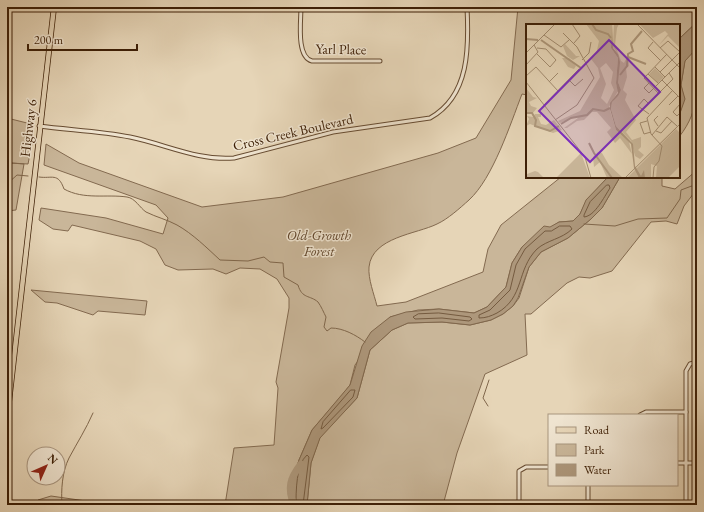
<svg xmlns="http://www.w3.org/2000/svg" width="704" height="512" font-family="'EB Garamond',serif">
  <rect width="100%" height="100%" fill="#e6d5b7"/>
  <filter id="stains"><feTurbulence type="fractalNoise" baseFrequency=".005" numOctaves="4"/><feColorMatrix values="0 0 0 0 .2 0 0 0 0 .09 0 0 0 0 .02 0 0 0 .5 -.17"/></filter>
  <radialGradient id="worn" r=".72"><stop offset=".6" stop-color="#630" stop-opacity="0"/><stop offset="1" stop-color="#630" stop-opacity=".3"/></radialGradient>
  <g fill="#c9b699" stroke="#836a50">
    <path d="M518 7H697V22L679 39V25H527V95L522 94C510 125 493 178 469 200 460 208 448 219 437 224 417 234 372 237 369 267 368 279 374 294 377 306L406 302 483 272 488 249 501 225 561 177H608L587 200 580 214 573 221 559 222 522 247 512 263 506 287 487 307 474 313 439 309 418 310 390 317 355 365 350 385 343 394 312 430 299 460 291 485 292 505H225L234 448 274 445 278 388 276 382 289 308V298L277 279 260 269 240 268 226 274 213 269 178 270 165 265 156 249 140 241 72 225 68 231 53 229 39 220 41 208 106 218 163 234 168 218 156 205 44 165 46 144 79 163 202 207 283 197 438 153 476 138 511 80Z"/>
    <path d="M697 48C697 82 702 108 679 137V116L684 99 681 85 685 60Z"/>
    <polygon points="7,118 31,124 32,144 28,164 11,163 24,164 16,210 7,211"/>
    <polygon points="697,170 697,189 684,206 677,224 666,221 651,222 612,271 590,278 579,277 567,283 531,314 525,314 527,355 485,374 457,453 443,505 307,505 311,463 320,437 357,398 370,350 392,330 408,323 442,322 470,325 491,320 503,314 513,306 519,298 529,267 541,252 568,238 591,219 602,208 620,177 662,177 662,186 675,189"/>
    <polygon points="31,290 147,301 145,315 98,311 93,315 57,303 45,302"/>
    <polygon points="51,496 86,501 91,505 33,505 38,500"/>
  </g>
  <g fill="#ad977b" stroke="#80674c">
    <polygon points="697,22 697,48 685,61 681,85 685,99 679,116 679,39"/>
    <polygon points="608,177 620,177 602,208 591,219 568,238 541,252 529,267 518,298 513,306 503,314 491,320 470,325 442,322 408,323 392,330 370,350 357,398 320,438 311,463 307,505 292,505 291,485 299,460 312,430 350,385 362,346 371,332 390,317 406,312 439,309 474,313 487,307 506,287 512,263 522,247 544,226 550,227 559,222 573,221 580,214 586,200"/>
  </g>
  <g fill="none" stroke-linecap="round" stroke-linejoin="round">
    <g stroke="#755b40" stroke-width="1">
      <path d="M607 185H609L610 188C604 197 595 216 584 217V215L590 202Z"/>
      <path d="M560 226H570L572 229C562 239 547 240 537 249 516 270 525 297 497 313 491 316 486 318 479 318V315L490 310 510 290 516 265 525 249 545 231H551Z"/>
      <polygon points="439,313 470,317 472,319 469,321 442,318 415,319 413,317 418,314"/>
      <polygon points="351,390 355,390 353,397 323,428 321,429 323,422"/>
      <path d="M296 505C296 492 296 464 307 455L309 457 303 505"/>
    </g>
    <g stroke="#80674c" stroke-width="1">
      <path d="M39 177C52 179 58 172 64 189 84 200 106 194 127 197 135 198 140 208 146 212 156 217 168 220 177 225 193 234 207 248 220 260L248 261 264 257 270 262 283 263 284 277 298 285C302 299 310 295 318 302 321 306 324 313 326 317L324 327 327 331 331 328C343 328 356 335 365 342"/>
      <polyline points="7,184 17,175 28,176"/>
      <polyline points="584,224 615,226 638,219 667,218 680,199 681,190 697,184"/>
      <polyline points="488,406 483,398 489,380"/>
      <path d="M62 505C61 490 62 472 69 458 77 443 86 429 93 413"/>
    </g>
    <path stroke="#ad977b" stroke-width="7" d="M294 505C287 488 290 478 301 464"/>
    <g stroke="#674c32" stroke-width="5">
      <g id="street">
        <path d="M301 7C301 21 296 57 312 61H380"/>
        <path d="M39 126C69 130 101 131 130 137 165 144 198 161 234 158L333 132 430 118C470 96 469 46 467 7"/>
        <polyline points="640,415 646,412 686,412"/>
        <polyline points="677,463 697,463"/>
        <polyline points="519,505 519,471 526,467 549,467"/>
        <polyline points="588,505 588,485"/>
        <polyline points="686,505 686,371 690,364 697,362"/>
      </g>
    </g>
    <g stroke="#3d1f06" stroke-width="6">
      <polyline id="primary" points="7,419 54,7"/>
    </g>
    <use href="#street" stroke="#efe4d0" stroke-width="3"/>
    <use href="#primary" stroke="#e6d5b7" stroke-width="4.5"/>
  </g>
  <g text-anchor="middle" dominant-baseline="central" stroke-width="3" stroke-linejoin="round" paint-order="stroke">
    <g font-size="14" fill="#3d1f06" stroke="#efe4d0">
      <text transform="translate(341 49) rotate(1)">Yarl Place</text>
      <text transform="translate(28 128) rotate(-83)">Highway 6</text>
      <text transform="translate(293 132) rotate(-13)">Cross Creek Boulevard</text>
    </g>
    <g font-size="14" font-style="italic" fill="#60452b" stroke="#efe4d0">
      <text x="319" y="235">Old-Growth<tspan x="319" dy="16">Forest</tspan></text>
    </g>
  </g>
  <g transform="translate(526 24)">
    <rect width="154" height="154" fill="#e6d5b7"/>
    <path d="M60 0H86L85 24 92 34 90 59 92 67 83 83 90 106 103 118 106 130 94 114 89 119 81 108 85 104 71 88H66L58 96 51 97 41 104H38L52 94 51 92 34 99 32 97 54 87 74 53 72 44 65 35 70 31 73 17ZM80 39 87 48 85 59 88 66 81 80 75 74 80 60 74 44ZM88 0H93L91 4 89 21 95 37 98 39 101 33 103 42 100 44 101 53 97 66 101 70 99 76 110 96 100 108 106 116 115 113V123L112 126 118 131 114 135 109 132 105 117 90 102 85 85 86 78 95 66 92 58V30L87 23ZM113 0H154V24L142 12 133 21 142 10 139 7 127 14ZM39 20 50 32H54L47 36 41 32 37 22ZM36 34H43L50 42 48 45 42 43ZM129 44 138 53 132 59 123 50ZM0 64 7 73 11 74 3 78 5 82 11 84 6 90H0ZM9 90H15V93H12L15 100 20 101 28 96 36 106 27 109 4 100 0 102 3 95 1 92 7 93ZM150 105 154 109V142L142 154H130L131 142 125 140V154H101ZM72 128 76 129 83 141 97 154H81L74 138 68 143 67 133ZM55 129 64 154H30ZM9 147 12 148 18 154H0L1 150Z" fill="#c9b699" fill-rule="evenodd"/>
    <path d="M86 0 87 24 92 30 94 38 92 58 95 66 92 72 86 78 85 85 90 102 107 120 109 142 115 152 118 146 119 154H113L108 144 105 120 90 106 84 85V79L92 69 90 59 92 34 85 24Z" fill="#ad977b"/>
    <path fill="none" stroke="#ad977b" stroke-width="2" d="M66 0 70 6 82 10 85 14M0 15 12 16M15 16 55 44M102 33 120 40M94 51 101 42 102 30 107 27 105 20 116 7M0 89H6L10 96 9 102 24 107 33 102M35 100 45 94 61 91 67 85 78 87 84 84M63 119 68 129 86 154"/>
    <path fill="none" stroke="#a28c70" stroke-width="1" d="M46 0 54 12 48 19M111 0 154 44M18 11 35 23 43 16M127 18 122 24 135 37M134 24 142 17 154 28M0 29 29 0M11 30 24 43 30 36 20 25 11 24M56 36 63 29 65 18M0 41 12 28 8 21M129 43 139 53M134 48 154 28M122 50 133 60M0 52 10 43 32 67M43 56 49 62 57 55M136 56 154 74M0 58 59 133 65 154M23 58 32 49M123 59 118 64 123 69 154 38M133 70 118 54 141 30M154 80 147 88 151 92 154 89M18 81 53 45M143 81 152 72M116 86 147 55 143 49M123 90 112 82 118 75 123 80M132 92 128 96 132 102M29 96 51 81 68 54 51 23 37 9M121 97 114 99 118 110 125 108M130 107 135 109 146 97M126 111 141 93 151 102M99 154 154 100M127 154 128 143 133 137 136 122 125 110 121 94 147 66"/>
    <path fill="#7b2cbf" fill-opacity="0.15" stroke="#7b2cbf" stroke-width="2" d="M83 16 134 68 64 138 13 87Z"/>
    <rect width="154" height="154" fill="none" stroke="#3d1f06" stroke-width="2"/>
  </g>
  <rect width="704" height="512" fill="none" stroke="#e6d5b7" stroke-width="24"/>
  <rect x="8" y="8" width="688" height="496" fill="none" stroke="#3d1f06" stroke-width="2"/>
  <rect x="12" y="12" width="680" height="488" fill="none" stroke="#3d1f06"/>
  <rect x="548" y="414" width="130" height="72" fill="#efe4d0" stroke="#a8957f"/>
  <rect x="556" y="427" width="20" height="6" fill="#e6d5b7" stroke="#a8957f"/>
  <text x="584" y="434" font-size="12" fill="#3d1f06">Road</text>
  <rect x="556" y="444" width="20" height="12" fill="#c9b699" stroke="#a8957f"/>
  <text x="584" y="454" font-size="12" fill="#3d1f06">Park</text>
  <rect x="556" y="464" width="20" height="12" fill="#ad977b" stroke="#a8957f"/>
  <text x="584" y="474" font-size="12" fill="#3d1f06">Water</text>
  <g transform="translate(46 466) rotate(45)"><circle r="19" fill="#efe4d0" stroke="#a8957f"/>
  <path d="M0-3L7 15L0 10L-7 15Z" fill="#8f2418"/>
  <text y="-6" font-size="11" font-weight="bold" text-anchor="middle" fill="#3d1f06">N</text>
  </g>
  <path d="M28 44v6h109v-6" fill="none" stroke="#3d1f06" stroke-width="2"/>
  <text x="34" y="44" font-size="12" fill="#3d1f06" stroke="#efe4d0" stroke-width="3" paint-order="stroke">200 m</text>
  <rect width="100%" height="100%" filter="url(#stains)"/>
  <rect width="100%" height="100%" fill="url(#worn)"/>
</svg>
